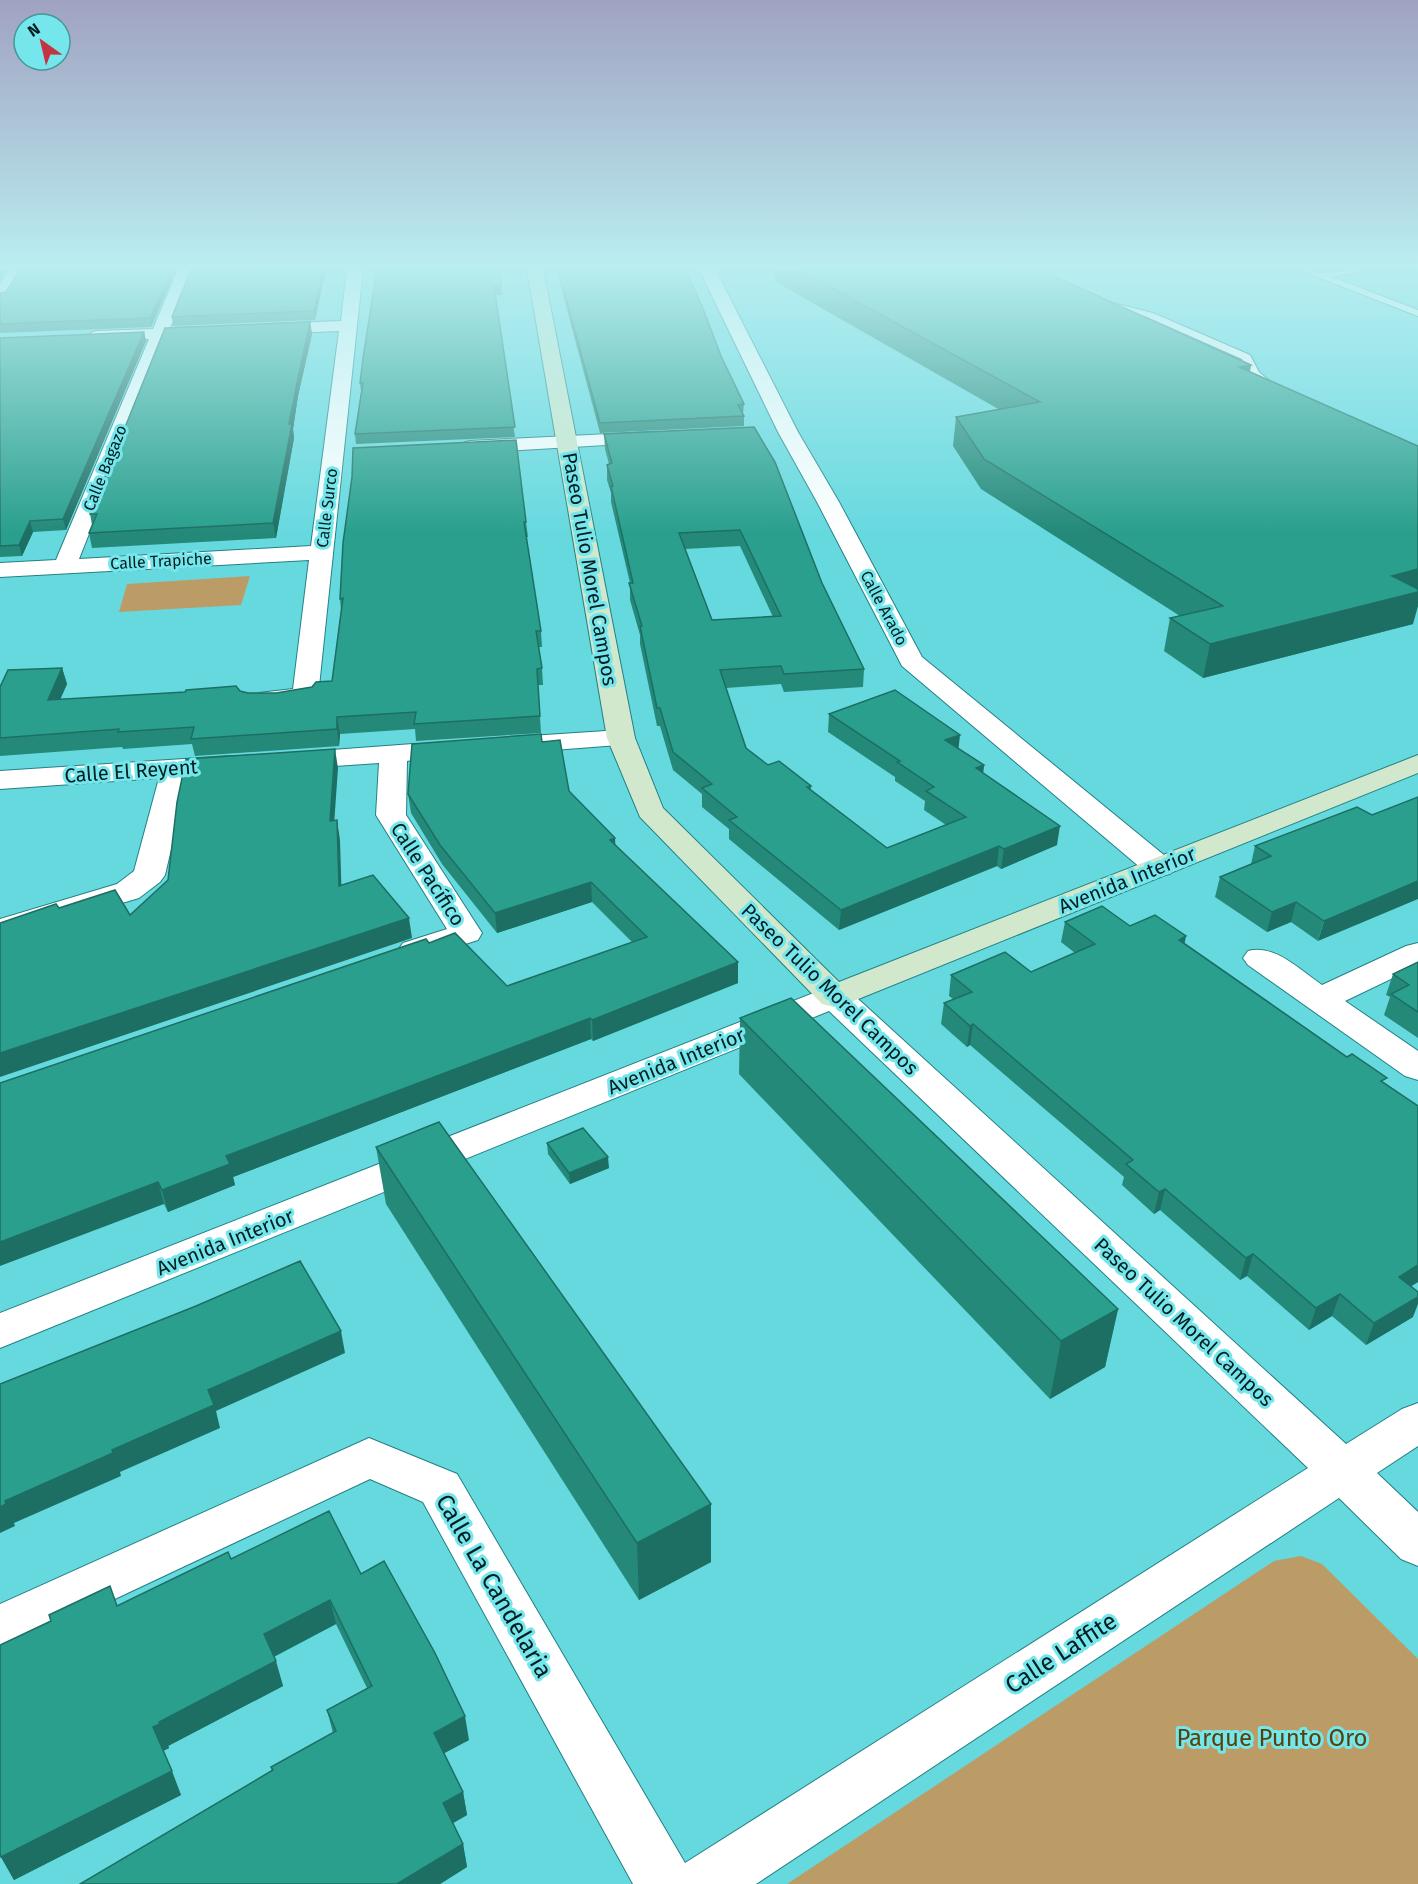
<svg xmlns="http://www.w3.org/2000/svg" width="1418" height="1884" font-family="'Fira Sans',sans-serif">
  <rect width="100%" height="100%" fill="#66d9df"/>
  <g fill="#bc9c66">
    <polygon points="250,576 241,605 119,612 127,584"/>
    <polygon points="1301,1556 1322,1564 1418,1659 1418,1884 787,1884 1274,1561"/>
  </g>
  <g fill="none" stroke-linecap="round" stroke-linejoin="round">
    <g stroke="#238085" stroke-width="2">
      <g id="lane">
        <path d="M1297 269C1306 269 1317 274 1325 273 1341 272 1356 269 1372 269L1332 277 1418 310V316Z"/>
        <polygon points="1101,300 1153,313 1250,355 1259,372 1279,389 1278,391 1270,391 1251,376 1242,359 1147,317 1098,305 1098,301"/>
      </g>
    </g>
    <g stroke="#238085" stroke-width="2">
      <g id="street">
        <polygon points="10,269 25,269 6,299 0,301 0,284"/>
        <polygon points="178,269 194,269 170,328 208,327 214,328 217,332 214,336 208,337 166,339 79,559 311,546 339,331 266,334 260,333 258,329 260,325 266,324 341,321 347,269 363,269 318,696 314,702 268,707 259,705 255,699 259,693 293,689 309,560 0,577 0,563 56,560 149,339 98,341 92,340 89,336 92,332 98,331 153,329"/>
        <polygon points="699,269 715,269 798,432 839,502 922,657 1170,860 1175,867 1170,874 1159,876 1148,874 902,666 817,502 778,432"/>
        <polygon points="650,432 657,434 660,438 657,442 470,453 463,451 460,447 463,443 470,441"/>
        <polygon points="621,730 631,732 635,738 631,744 515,753 505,751 501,745 505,739 515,737"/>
        <polygon points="413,744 423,746 427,752 423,758 407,761 406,815 482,933 478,940 415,960 403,957 398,950 403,943 447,929 376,815 379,763 291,769 281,767 277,761 281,755 291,753"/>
        <polygon points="230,756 240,759 244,765 240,771 188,776 165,875 160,882 139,898 0,939 0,919 117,884 134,871 159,778 0,789 0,771"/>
        <path d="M1418 943V966L1345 1001 1418 1051V1080L1405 1076 1248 965 1243 958 1248 951C1275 944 1300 970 1322 985L1406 946Z"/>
        <polygon points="834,985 846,988 1346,1444 1402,1409 1418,1403 1418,1446 1377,1473 1418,1512 1418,1566 1401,1559 1339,1498 756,1884 633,1884 423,1502 370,1479 0,1653 0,1604 369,1438 457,1474 685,1863 1308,1468 829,1011 0,1348 0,1313"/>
      </g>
    </g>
    <g stroke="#238085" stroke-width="2">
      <polygon id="secondary" points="527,269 543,269 635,738 663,808 839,982 1418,755 1418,773 846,1004 834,1007 822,1004 640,817 607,738"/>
    </g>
    <use href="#lane" fill="#fff" fill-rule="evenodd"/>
    <use href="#street" fill="#fff" fill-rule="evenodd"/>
    <use href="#secondary" fill="#d1e8cc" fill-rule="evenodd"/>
  </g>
  <g fill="#248979" fill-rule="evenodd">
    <polygon points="177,269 151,327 0,333 0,293"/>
    <polygon points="326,269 315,320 173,326 172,317"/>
    <polygon points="500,269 502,295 495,295 515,437 356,444 355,434 361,392 360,383"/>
    <polygon points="556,269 685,269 721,356 744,404 743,414 744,416 744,426 600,433"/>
    <polygon points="775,269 1038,269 1251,365 1250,371 1413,624 1203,678 1164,651 1170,618 1180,616 981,489 953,446 956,417 1000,410 774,281"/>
    <polygon points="310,322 312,334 298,396 293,429 294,438 276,538 92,548 89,533 92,525 90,514"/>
    <polygon points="144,332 146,341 66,530 33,532 22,556 0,557 0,338"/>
    <path d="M604 434 822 583 864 669 863 687 784 692 781 684 726 688 746 748 768 765 811 786V790L887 848 946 825 924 810 925 801 895 781V777L828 732 829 714 959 749 984 765 983 773 1057 845 1001 869 997 866 839 930 729 839V829L702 807V794L673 770 660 726H657L640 644V635L630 600V583L611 502V493L607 480V465L609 464 605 449ZM740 546 773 617 712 620 685 549Z"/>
    <polygon points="526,522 528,537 526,537 541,631 542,647 539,647 542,668 543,685 538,685 541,733 416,741 415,729 340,734 339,746 195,756 192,744 123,749 122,747 0,756 0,687 62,668 67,684 60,699 240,691 248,693 276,693 312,687 332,681 341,610 340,599 343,543"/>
    <polygon points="542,742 569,791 615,845 738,983 593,1041 591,1039 233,1177 235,1185 168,1212 164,1204 0,1083 429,943 507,986 632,942 592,902 497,933 442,864 411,813 408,794"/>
    <polygon points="1357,807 1318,941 1291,922 1267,932 1215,897 1220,877 1251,864 1255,846"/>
    <polygon points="1065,922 1130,926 1185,943 1418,1106 1418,1282 1411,1286 1413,1317 1366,1345 1332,1316 1309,1330 1247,1276 1240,1280 1160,1210 1154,1214 1122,1185 1124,1177 970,1045 967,1047 941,1024 944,1003 953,999 949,996 951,975 1031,972 1075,953 1061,942"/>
    <polygon points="1418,962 1418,1038 1384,1015 1390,997 1386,995 1393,974"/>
    <polygon points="740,1018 1118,1309 1105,1367 1050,1399 739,1074"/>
    <polygon points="547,1143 609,1168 570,1184 548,1154"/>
    <polygon points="376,1147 711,1504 711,1562 639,1600 386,1204"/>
    <polygon points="231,1559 361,1574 469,1740 444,1753 463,1792 467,1815 453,1823 463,1844 467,1867 440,1884 80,1884 272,1771 271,1767 333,1733 327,1710 367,1688 336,1624 274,1657 283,1686 168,1746 169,1748 163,1751 181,1795 14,1880 1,1857 118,1606"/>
  </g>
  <g fill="#1d6f63">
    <polygon points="0,269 8,269 0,280"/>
    <polygon points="172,269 177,269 151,327 150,318"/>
    <polygon points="323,269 326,269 315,320 314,311"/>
    <polygon points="310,322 312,334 298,396 293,429 294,438 276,538 273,523 297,383"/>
    <polygon points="144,332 146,341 66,530 63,519"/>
    <polygon points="1251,365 1246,391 1239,367"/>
    <polygon points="30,521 33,532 22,556 19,545"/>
    <polygon points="1418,569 1418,606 1413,624 1203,678 1210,644 1392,576"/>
    <polygon points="62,668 67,684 53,716 48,700"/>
    <polygon points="337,717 340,734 339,746 337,729"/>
    <polygon points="960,735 958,753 945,740"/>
    <polygon points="335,749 338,768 333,840 330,821"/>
    <polygon points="984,765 982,783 976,768"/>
    <polygon points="337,820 340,840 342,906 339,886"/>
    <polygon points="1060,826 1057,845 1001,869 1004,849"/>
    <polygon points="615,838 616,857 610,840"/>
    <polygon points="999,846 997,866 839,930 841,910"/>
    <polygon points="1418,881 1418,899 1318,941 1324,921"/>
    <polygon points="591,882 592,902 497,933 495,913"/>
    <polygon points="1296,902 1291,922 1267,932 1272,912"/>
    <polygon points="409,918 412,938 0,1077 0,1053"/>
    <polygon points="1186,936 1182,957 1179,940"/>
    <polygon points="738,962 738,983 593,1041 592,1020"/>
    <polygon points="590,1018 591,1039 233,1177 235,1185 168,1212 162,1190 226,1156"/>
    <polygon points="973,1024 970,1045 967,1047 970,1026"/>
    <polygon points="608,1157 609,1168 570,1184 569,1173"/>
    <polygon points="158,1182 164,1204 0,1266 0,1242"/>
    <polygon points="1165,1189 1160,1210 1154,1214 1159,1192"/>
    <polygon points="1253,1254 1247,1276 1240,1280 1246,1258"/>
    <polygon points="1418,1265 1418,1282 1391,1299 1399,1277"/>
    <polygon points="1340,1294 1332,1316 1309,1330 1316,1308"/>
    <polygon points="1418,1297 1418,1304 1413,1317 1366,1345 1374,1323"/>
    <polygon points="1118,1309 1105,1367 1050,1399 1061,1341"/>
    <polygon points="341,1331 345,1353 216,1411 220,1428 120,1472 121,1476 14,1523 15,1526 0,1533 0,1507 5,1501 112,1450 208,1390"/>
    <polygon points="711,1504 711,1562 639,1600 637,1543"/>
    <polygon points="330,1600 336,1624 271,1658 264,1634"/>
    <polygon points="276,1661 283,1686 168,1746 159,1722"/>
    <polygon points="465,1716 469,1740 439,1756 434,1733"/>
    <polygon points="160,1724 169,1748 163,1751 153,1727"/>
    <polygon points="172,1771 181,1795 14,1880 1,1857"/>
    <polygon points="463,1792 467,1815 448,1826 443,1803"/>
    <polygon points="463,1844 467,1867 440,1884 397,1884"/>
  </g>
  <g fill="#2a9f8d" stroke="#1d6f63" stroke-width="1.5" fill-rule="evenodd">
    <polygon points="20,269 172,269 150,318 0,324 0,293 6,292"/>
    <polygon points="191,269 323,269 314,311 172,317"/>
    <polygon points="377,269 500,269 501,286 494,286 515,427 355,434 363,383 360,383 363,358"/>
    <polygon points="558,269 685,269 702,306 721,356 744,404 738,405 744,416 600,423"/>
    <polygon points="797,269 1038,269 1251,365 1239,367 1418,446 1418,569 1392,576 1418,589 1418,592 1210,644 1170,618 1223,606 984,459 956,417 1040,402"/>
    <polygon points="310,322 297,383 289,424 292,424 273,523 89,533 97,514 90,514 165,328"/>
    <polygon points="144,332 63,519 30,521 19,545 0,546 0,338"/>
    <path d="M754 427 775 462 822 583 864 669 784 674 781 666 720 670 746 748 768 765 779 761 811 786 807 787 887 848 966 817 926 791 934 787 897 762 900 761 829 714 895 690 960 735 945 740 984 765 976 768 1060 826 1004 849 999 846 841 910 729 820 737 817 702 788 712 784 673 752 660 708H657L640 626H642L629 583H633L611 486H613L607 465 612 463 604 434ZM740 530 781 616 712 620 679 533Z"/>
    <polygon points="516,440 526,522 524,522 541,631 536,631 542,668 537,669 540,716 414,724 416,712 337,717 337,729 191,739 194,727 118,732 119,729 0,738 0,687 8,670 62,668 48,700 185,692 186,690 236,686 240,691 248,693 276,693 312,687 316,682 332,681 343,598 340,599 343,543 352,477 353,448"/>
    <polygon points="541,734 542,742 560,740 569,791 615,838 610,840 738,962 592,1020 590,1018 226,1156 230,1164 162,1190 158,1182 0,1242 0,1083 426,939 429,943 455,933 507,986 647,937 591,882 495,913 440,845 408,794 412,744"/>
    <polygon points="335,749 330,821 337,820 339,886 373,875 409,918 0,1053 0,923 56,904 59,908 115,890 130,915 168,880 177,802 186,759"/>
    <polygon points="1418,797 1418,881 1324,921 1296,902 1272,912 1220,877 1271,856 1255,846 1357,807 1372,815"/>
    <polygon points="1102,906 1130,926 1155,915 1186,936 1179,940 1347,1057 1352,1054 1387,1078 1381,1081 1418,1106 1418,1265 1399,1277 1418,1292 1418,1297 1374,1323 1340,1294 1316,1308 1253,1254 1246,1258 1165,1189 1159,1192 1126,1164 1133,1160 973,1024 970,1026 944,1003 972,992 951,975 1005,952 1031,972 1095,944 1065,922"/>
    <polygon points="1418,962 1418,1012 1391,994 1409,985 1393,974"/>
    <polygon points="791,998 1118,1309 1061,1341 740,1018"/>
    <polygon points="439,1122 711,1504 637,1543 376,1147"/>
    <polygon points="583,1128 608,1157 569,1173 547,1143"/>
    <polygon points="300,1261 341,1331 208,1390 214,1405 112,1450 113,1453 5,1501 6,1504 0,1507 0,1384 196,1306"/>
    <polygon points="329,1511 361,1574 384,1561 435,1653 465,1716 434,1733 463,1792 443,1803 463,1844 397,1884 80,1884 273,1770 271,1767 336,1731 327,1710 372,1686 330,1600 264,1634 276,1661 159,1722 160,1724 153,1727 172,1771 1,1857 0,1853 0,1645 51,1621 49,1615 110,1586 117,1606 228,1552 231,1559"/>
  </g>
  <linearGradient id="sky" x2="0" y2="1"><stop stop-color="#a0a2c1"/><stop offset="0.5" stop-color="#baeef1"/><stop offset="1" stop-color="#baeef1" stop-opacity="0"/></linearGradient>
  <rect width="1418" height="533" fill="url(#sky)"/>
  <g text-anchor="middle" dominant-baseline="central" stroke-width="6" stroke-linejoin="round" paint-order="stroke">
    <g font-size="16" fill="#041e1f" stroke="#74e6ec">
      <text transform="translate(105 468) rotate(-68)">Calle Bagazo</text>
      <text transform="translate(327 508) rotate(-83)">Calle Surco</text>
      <text transform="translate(161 561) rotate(-3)">Calle Trapiche</text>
      <text transform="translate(884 608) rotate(62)">Calle Arado</text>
    </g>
    <g font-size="20" fill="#041e1f" stroke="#74e6ec">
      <text transform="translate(590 569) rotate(80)">Paseo Tulio Morel Campos</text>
      <text transform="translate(131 771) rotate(-4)">Calle El Reyent</text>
      <text transform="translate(428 874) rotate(57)">Calle Pacífico</text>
      <text transform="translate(1127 880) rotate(-22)">Avenida Interior</text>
      <text transform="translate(830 989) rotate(44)">Paseo Tulio Morel Campos</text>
      <text transform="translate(676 1061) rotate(-22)">Avenida Interior</text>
      <text transform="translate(225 1242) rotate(-22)">Avenida Interior</text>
      <text transform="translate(1184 1322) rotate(43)">Paseo Tulio Morel Campos</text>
    </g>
    <g font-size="24" fill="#041e1f" stroke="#74e6ec">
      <text transform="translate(494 1586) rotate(60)">Calle La Candelaria</text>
      <text transform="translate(1061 1653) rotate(-33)">Calle Laffite</text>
    </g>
    <g font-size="24" fill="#5a4009" stroke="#74e6ec">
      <text x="1272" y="1738">Parque Punto Oro</text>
    </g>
  </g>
  <g transform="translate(42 42) rotate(326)"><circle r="28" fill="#74e6ec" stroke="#47969a" stroke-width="1.5"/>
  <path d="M0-4.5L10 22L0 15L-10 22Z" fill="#c43342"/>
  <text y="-9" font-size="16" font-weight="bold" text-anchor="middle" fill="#041e1f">N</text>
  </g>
</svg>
